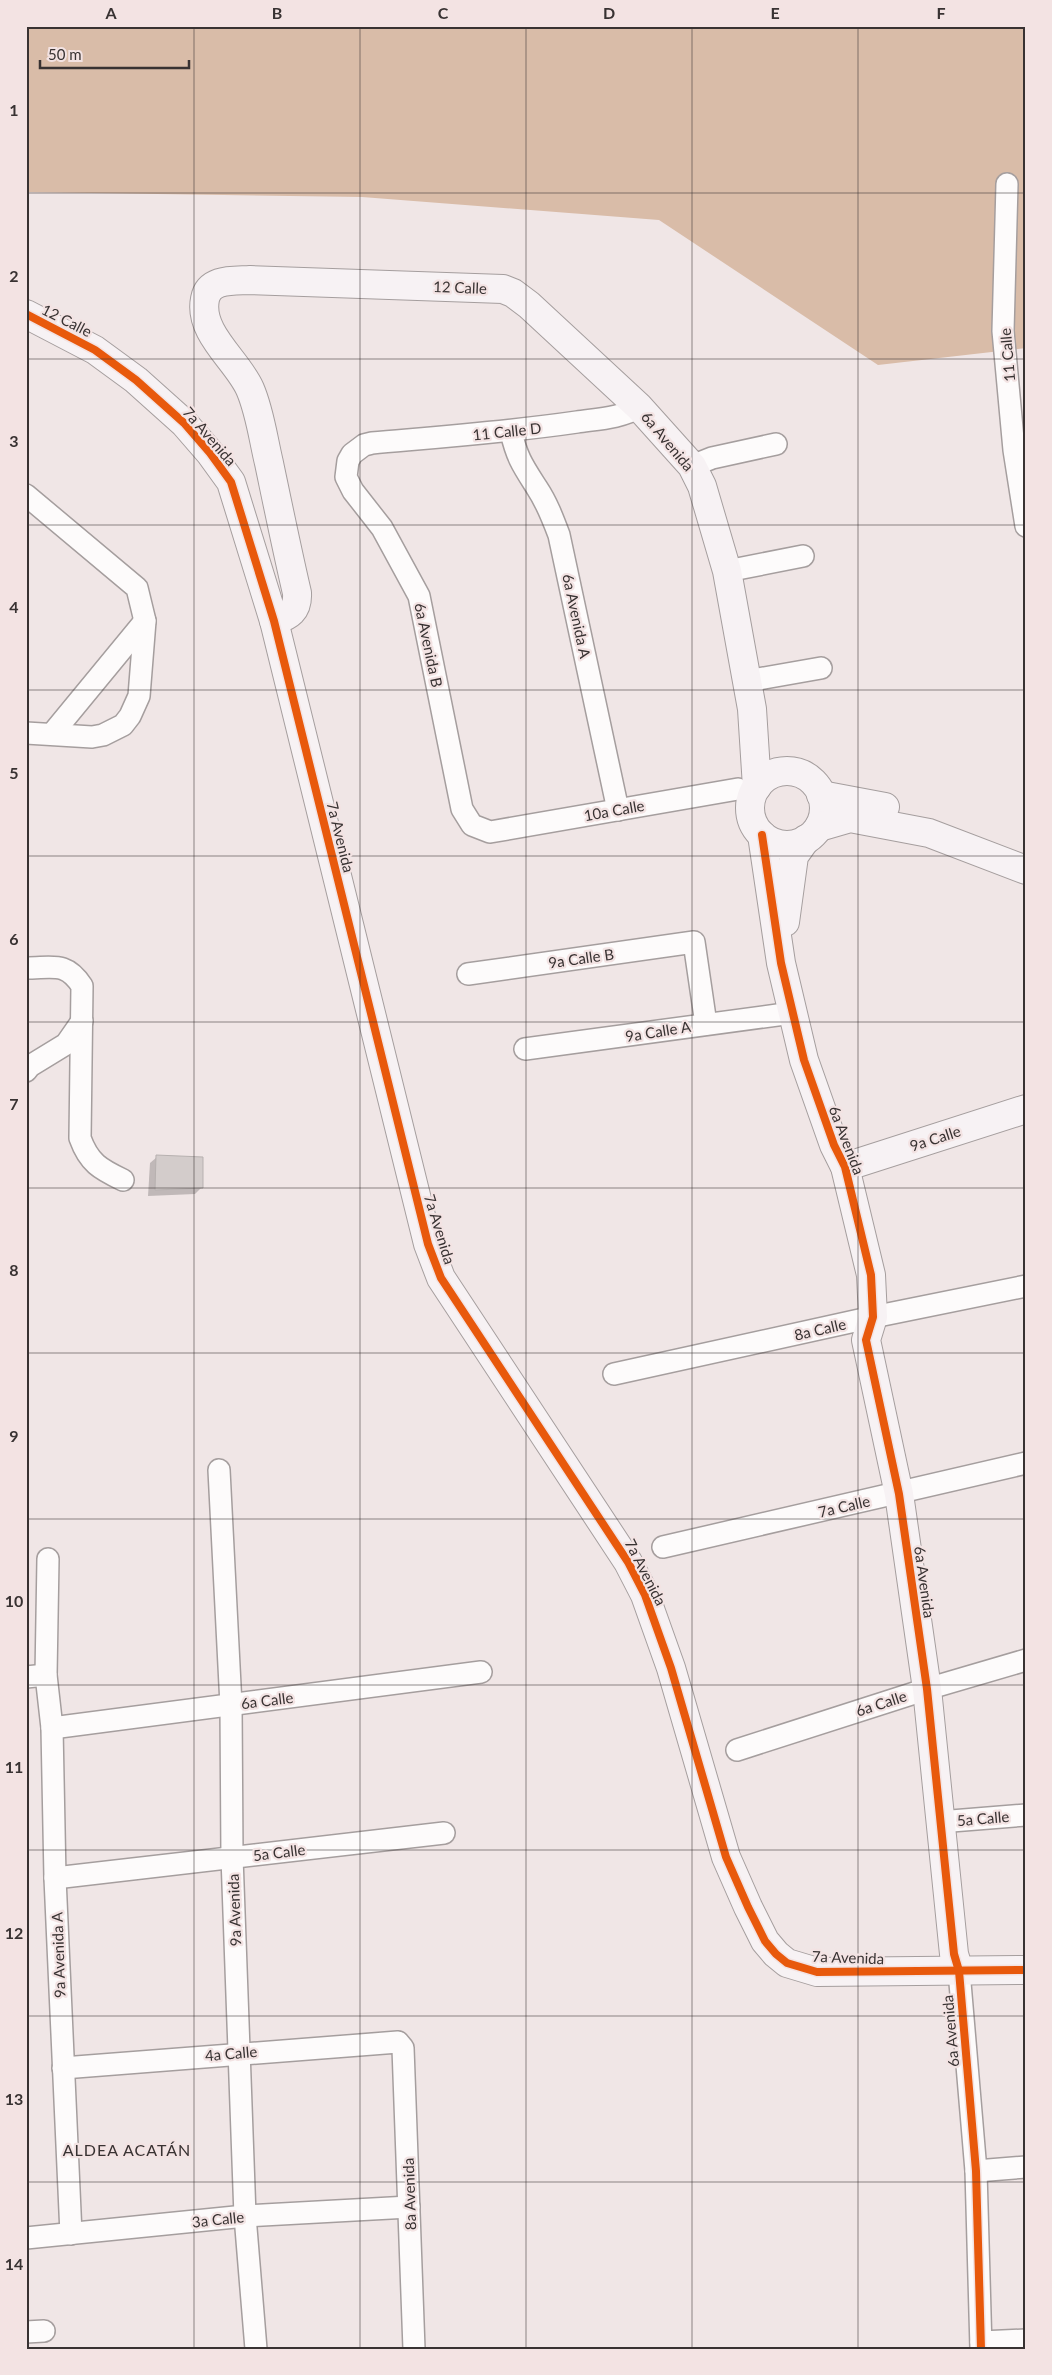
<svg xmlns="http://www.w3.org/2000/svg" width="1052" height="2375" font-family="Lato,sans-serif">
  <rect width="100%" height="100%" fill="#f0e6e6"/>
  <polygon fill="#d9bca8" points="26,26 1026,26 1026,348 878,365 659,220 362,197 26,192"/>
  <polygon fill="#0003" points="157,1157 202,1187 195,1194 148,1196 150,1163"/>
  <polygon fill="#d3cccb" stroke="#b7b1b0" points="156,1155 203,1157 203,1188 155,1190"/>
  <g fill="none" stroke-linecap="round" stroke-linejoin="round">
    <g stroke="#a59e9e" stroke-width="24">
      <g id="street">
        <polyline points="1007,184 1003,331 1014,450 1026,526"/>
        <path d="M639 407C622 418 597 419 577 422 509 432 440 437 372 443L364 445 352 454 348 461 346 477 353 491 382 528 419 596 462 809 472 825 490 832 738 789"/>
        <path d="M511 432C517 458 523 466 537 488 547 503 553 519 559 535L618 810"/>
        <polyline points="692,466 712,458 776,444"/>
        <polyline points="26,495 137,588 145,621 139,696 130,716 123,725 103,735 92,737 26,733"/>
        <polyline points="727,571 803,556"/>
        <polyline points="747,681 821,668"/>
        <polyline points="52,734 145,621"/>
        <path d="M26 968C53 968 66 961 82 986L80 1138C89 1163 100 1169 123 1180"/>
        <polyline points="468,974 694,942 706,1024"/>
        <polyline points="525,1049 792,1013"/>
        <polyline points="26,1071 30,1066 66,1044 82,1021"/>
        <polyline points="614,1374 873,1317 1026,1286"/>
        <polyline points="219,1470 231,1705 232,1857 245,2216 256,2349"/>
        <polyline points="663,1547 1026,1463"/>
        <polyline points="48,1559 46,1675 52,1728 55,1878 71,2234"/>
        <polyline points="26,1677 46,1675"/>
        <polyline points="52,1728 481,1672"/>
        <polyline points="737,1750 927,1689 1026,1660"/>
        <polyline points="939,1822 1026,1815"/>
        <polyline points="55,1878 444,1833"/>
        <polyline points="959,1971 976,2171 981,2349"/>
        <polyline points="63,2068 398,2042 403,2048 414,2349"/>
        <polyline points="976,2171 1026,2167"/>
        <polyline points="26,2238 245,2216 409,2207"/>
        <polyline points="26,2332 44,2331"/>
        <polyline points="981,2342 1026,2340"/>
      </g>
    </g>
    <g stroke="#a59e9e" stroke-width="30">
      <g id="secondary">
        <polyline points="26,314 95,350 136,380 184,423 210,453 231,482 274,621 428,1244 441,1278 628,1562 645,1595 671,1668 726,1857 748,1907 765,1941 776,1954 787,1963 817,1972 1026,1970"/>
        <path d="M274 621C289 616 298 611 297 593 287 550 278 506 269 463 263 438 260 412 250 389 238 361 198 333 205 299 209 278 234 281 250 280L503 289 513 293 529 305 639 407 692 466 702 486 727 571 752 709 757 787"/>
        <circle cx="787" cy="808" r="37"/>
        <polyline points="821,795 885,807"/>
        <polyline points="819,827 850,818 929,833 1026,870"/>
        <polyline points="762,835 781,963 804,1060 834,1145 845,1167 871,1275 873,1317 866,1340 899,1494 927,1689 954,1954 959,1971"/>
        <polyline points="785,922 794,856 806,839"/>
        <polyline points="845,1167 1026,1109"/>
      </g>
    </g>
    <use href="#street" stroke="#fdfbfb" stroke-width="21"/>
    <use href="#secondary" stroke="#f7f2f4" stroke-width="28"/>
    <g stroke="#f3e3e3" stroke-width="11">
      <g id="cycleway">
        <polyline points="26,314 95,350 136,380 184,423 210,453 231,482 274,621 428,1244 441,1278 628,1562 645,1595 671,1668 726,1857 748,1907 765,1941 776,1954 787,1963 817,1972 1026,1970"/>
        <polyline points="762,835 781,963 804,1060 834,1145 845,1167 871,1275 873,1317 866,1340 899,1494 927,1689 954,1954 959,1971 976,2171 981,2349"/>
      </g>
    </g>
    <use href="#cycleway" stroke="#e8590c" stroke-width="8"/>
  </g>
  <path fill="none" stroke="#383232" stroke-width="1" stroke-opacity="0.55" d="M194 26V2349M360 26V2349M526 26V2349M692 26V2349M858 26V2349M26 193H1026M26 359H1026M26 525H1026M26 690H1026M26 856H1026M26 1022H1026M26 1188H1026M26 1353H1026M26 1519H1026M26 1685H1026M26 1850H1026M26 2016H1026M26 2182H1026"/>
  <g text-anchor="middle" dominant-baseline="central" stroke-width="4.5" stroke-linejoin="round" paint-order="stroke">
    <g font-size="15" fill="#383232" stroke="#f3e3e3">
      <text transform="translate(460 287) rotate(2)">12 Calle</text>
      <text transform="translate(67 320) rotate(27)">12 Calle</text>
      <text transform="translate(1007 355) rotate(-95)">11 Calle</text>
      <text transform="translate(507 431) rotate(-6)">11 Calle D</text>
      <text transform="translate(210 436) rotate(49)">7a Avenida</text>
      <text transform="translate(668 441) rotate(50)">6a Avenida</text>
      <text transform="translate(577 616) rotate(78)">6a Avenida A</text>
      <text transform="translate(429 645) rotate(78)">6a Avenida B</text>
      <text transform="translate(614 810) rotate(-10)">10a Calle</text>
      <text transform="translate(341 837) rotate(76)">7a Avenida</text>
      <text transform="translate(581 958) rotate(-8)">9a Calle B</text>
      <text transform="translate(658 1031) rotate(-9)">9a Calle A</text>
      <text transform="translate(935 1138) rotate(-18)">9a Calle</text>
      <text transform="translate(847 1140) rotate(69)">6a Avenida</text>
      <text transform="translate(440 1229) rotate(73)">7a Avenida</text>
      <text transform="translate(820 1329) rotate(-13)">8a Calle</text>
      <text transform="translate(844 1506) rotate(-13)">7a Calle</text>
      <text transform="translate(646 1572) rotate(63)">7a Avenida</text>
      <text transform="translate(925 1582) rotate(82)">6a Avenida</text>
      <text transform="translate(267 1700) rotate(-7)">6a Calle</text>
      <text transform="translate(881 1703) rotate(-18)">6a Calle</text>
      <text transform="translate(983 1818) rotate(-5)">5a Calle</text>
      <text transform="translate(279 1852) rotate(-7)">5a Calle</text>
      <text transform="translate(234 1910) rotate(-92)">9a Avenida</text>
      <text transform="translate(58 1955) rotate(-92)">9a Avenida A</text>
      <text transform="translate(848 1957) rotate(2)">7a Avenida</text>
      <text transform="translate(950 2031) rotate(-95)">6a Avenida</text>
      <text transform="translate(231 2053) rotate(-5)">4a Calle</text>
      <text transform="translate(409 2194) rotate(-92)">8a Avenida</text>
      <text transform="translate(218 2219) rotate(-6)">3a Calle</text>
    </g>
    <g font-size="16" letter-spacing="1" fill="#383232" stroke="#f3e3e3">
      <text x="127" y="2149">ALDEA ACATÁN</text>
    </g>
  </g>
  <rect width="1052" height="2375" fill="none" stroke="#f3e3e3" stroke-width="55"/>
  <path d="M40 60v8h149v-8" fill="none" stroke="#383232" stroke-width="2.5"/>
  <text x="48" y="60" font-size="15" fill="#383232" stroke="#f3e3e3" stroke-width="4" paint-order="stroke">50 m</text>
  <rect x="28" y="28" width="996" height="2320" fill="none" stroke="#383232" stroke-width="2"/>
  <g font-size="16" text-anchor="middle" font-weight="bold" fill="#383232">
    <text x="111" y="19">A</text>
    <text x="277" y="19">B</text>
    <text x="443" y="19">C</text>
    <text x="609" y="19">D</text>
    <text x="775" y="19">E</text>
    <text x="941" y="19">F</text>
    <text x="14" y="116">1</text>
    <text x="14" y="282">2</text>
    <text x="14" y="447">3</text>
    <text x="14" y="613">4</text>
    <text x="14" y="779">5</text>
    <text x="14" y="945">6</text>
    <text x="14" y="1110">7</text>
    <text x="14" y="1276">8</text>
    <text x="14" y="1442">9</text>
    <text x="14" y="1607">10</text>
    <text x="14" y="1773">11</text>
    <text x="14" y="1939">12</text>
    <text x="14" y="2105">13</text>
    <text x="14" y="2270">14</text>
  </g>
</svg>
